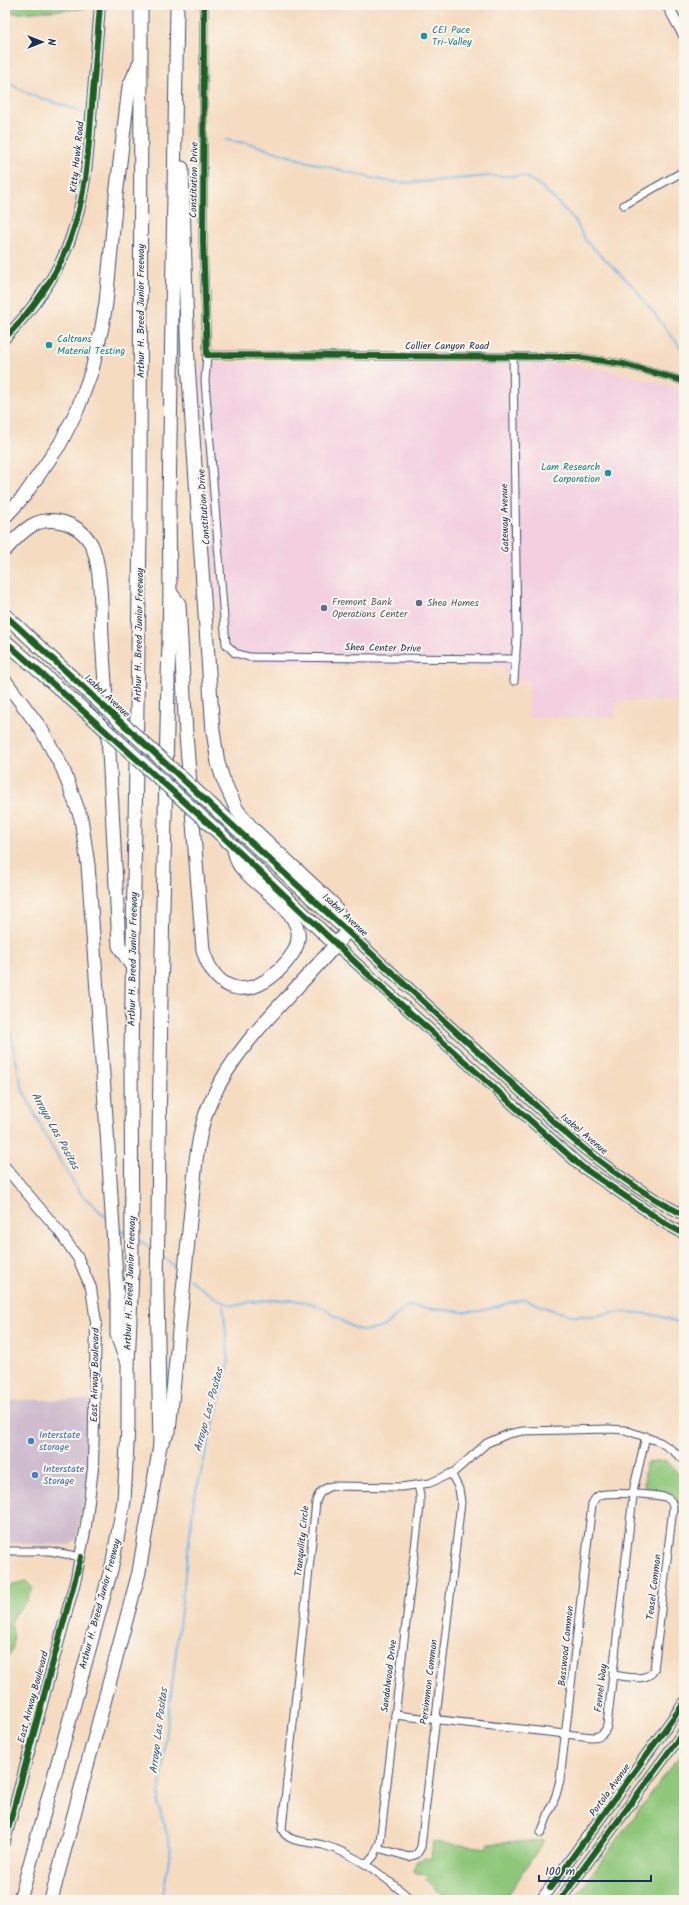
<svg xmlns="http://www.w3.org/2000/svg" width="689" height="1905" font-family="Kalam,sans-serif">
  <rect width="100%" height="100%" fill="#fbf7ec"/>
  <filter id="ink" filterUnits="userSpaceOnUse"><feTurbulence type="fractalNoise" baseFrequency=".025" numOctaves="2"/><feDisplacementMap in="SourceGraphic" scale="8" xChannelSelector="R" yChannelSelector="G"/><feConvolveMatrix kernelMatrix="1 2 1 2 8 2 1 2 1" color-interpolation-filters="sRGB"/></filter>
  <filter id="wash" filterUnits="userSpaceOnUse"><feTurbulence type="fractalNoise" baseFrequency=".012" numOctaves="4" result="noise"/><feDisplacementMap in="SourceGraphic" scale="16" xChannelSelector="R" yChannelSelector="G"/><feGaussianBlur stdDeviation="0.9" result="paint"/><feColorMatrix in="noise" values="0 0 0 0 0 0 0 0 0 0 0 0 0 0 0 0 0 1.4 0 .05"/><feComposite in="paint" operator="in"/></filter>
  <g filter="url(#wash)">
    <rect width="100%" height="100%" fill="#f5dcc1"/>
    <polygon fill="#f3cfe0" points="219,363 552,364 586,367 622,373 684,390 684,701 616,702 615,717 528,718 528,680 507,679 506,672 502,668 497,666 267,663 235,660 225,651 220,642 199,364"/>
    <polygon fill="#cfbdcf" points="5,1400 90,1400 89,1451 86,1490 76,1539 70,1545 5,1543"/>
    <g fill="#8ec77a" stroke="#547b6c">
      <polygon points="5,5 93,5 92,8 5,14"/>
      <polygon points="665,1461 670,1464 684,1480 684,1512 678,1512 678,1501 671,1494 649,1491 644,1486 646,1463"/>
      <polygon points="26,1581 33,1588 30,1596 21,1608 14,1614 11,1622 14,1638 13,1647 5,1664 5,1587 9,1588 14,1584"/>
      <polygon points="684,1749 684,1900 573,1900"/>
      <polygon points="544,1840 505,1900 453,1900 437,1891 425,1879 429,1876 427,1874 414,1873 416,1862 423,1858 431,1859 433,1842 488,1848 488,1844"/>
    </g>
    <g fill="none" stroke-linecap="round" stroke-linejoin="round">
      <g stroke="#73b7e9" stroke-width="2">
        <polyline points="5,81 31,95 84,112"/>
        <polyline points="225,140 251,144 305,161 372,178 387,181 409,183 490,176 524,176 541,186 575,220 585,240 632,285 681,348 684,349"/>
        <polyline points="5,1008 22,1088 45,1135 79,1192 107,1218"/>
        <polyline points="119,1230 127,1234"/>
        <polyline points="137,1239 153,1249"/>
        <polyline points="163,1257 179,1270"/>
        <path d="M189 1279C198 1286 222 1304 233 1305 238 1306 245 1303 251 1302 275 1299 301 1297 323 1308 344 1320 356 1338 383 1327L407 1306 463 1312 480 1311 524 1299 555 1311 574 1316H593L621 1312 640 1313 659 1316 684 1324"/>
        <polyline points="162,1900 171,1847 158,1805 194,1499 229,1364 223,1302"/>
      </g>
    </g>
  </g>
  <g filter="url(#ink)">
    <g fill="none" stroke-linecap="round" stroke-linejoin="round">
      <g stroke="#3c496d" stroke-width="9">
        <g id="street">
          <polyline points="204,5 203,241 207,355 205,381 226,644 235,653 249,657 516,659"/>
          <polyline points="624,205 684,171"/>
          <polyline points="207,355 577,357 623,364 684,381"/>
          <polyline points="513,356 517,637 514,681"/>
          <polyline points="5,1551 50,1551 81,1557"/>
          <path d="M395 1715 592 1737C600 1737 605 1733 607 1726L634 1487 646 1436"/>
          <path d="M541 1833 556 1795 560 1780 592 1504C594 1500 596 1496 600 1495 609 1492 659 1494 667 1498 671 1500 673 1504 673 1508L654 1670C647 1683 625 1676 613 1675"/>
          <polyline points="378,1848 409,1857 417,1854 421,1847 461,1502 459,1489 451,1473"/>
          <polyline points="366,1865 374,1856 380,1842 420,1506 420,1494 418,1486"/>
          <path d="M412 1900C386 1878 357 1854 323 1845 310 1841 287 1844 282 1829L316 1502C318 1493 323 1488 332 1486L401 1487 430 1483 454 1472 487 1443 508 1434 523 1431 609 1429 625 1430 660 1442 672 1450 684 1460"/>
        </g>
      </g>
      <g stroke="#3c496d" stroke-width="12">
        <g id="secondary">
          <polyline points="667,5 684,35"/>
          <path d="M5 338C33 309 58 275 71 237 85 198 88 158 91 117 94 80 97 42 100 5"/>
          <path d="M347 931 570 1137C605 1167 643 1194 684 1215"/>
          <polyline points="336,945 582,1167 666,1224 684,1234"/>
          <polyline points="5,1167 59,1231 78,1258 91,1288 96,1322 93,1468 86,1526 76,1578 5,1841"/>
          <polyline points="541,1900 684,1703"/>
          <polyline points="560,1900 684,1731"/>
        </g>
      </g>
      <g stroke="#3c496d" stroke-width="15">
        <g id="highway">
          <polyline points="182,168 188,363 213,731 218,763 223,779 237,810 252,828 333,904 347,931"/>
          <polyline points="5,517 24,496 60,444 78,408 92,370 102,327 106,303 116,196 129,87 139,64"/>
          <path d="M5 550C13 541 21 532 31 526 51 514 78 523 90 542 102 562 101 613 102 638 109 740 114 843 119 946L133 968"/>
          <path d="M170 592 179 604 186 734 203 950C216 995 251 1000 282 967 291 957 300 946 298 932 294 906 255 886 240 866 236 861 235 852 233 846"/>
          <polyline points="5,615 86,690"/>
          <polyline points="5,641 85,711"/>
          <polyline points="5,681 41,729 63,769 81,818 88,865 107,1131 117,1295 117,1335 126,1360"/>
          <polyline points="219,812 340,924"/>
          <polyline points="218,832 336,945"/>
          <path d="M160 1445 169 1431 196 1160C199 1140 202 1120 211 1101 240 1035 303 987 347 931"/>
          <polyline points="20,1900 112,1566 124,1501 128,1426 128,1366 132,1271 131,1055 140,534 141,5"/>
          <polyline points="51,1900 139,1572 160,1445 157,1290 161,997 170,592 169,504 177,5"/>
        </g>
      </g>
      <use href="#street" stroke="#fff" stroke-width="7"/>
      <use href="#secondary" stroke="#fff" stroke-width="10"/>
      <use href="#highway" stroke="#fff" stroke-width="13"/>
      <g stroke="#3c496d" stroke-width="15" stroke-linecap="butt">
        <g id="highway-bridge">
          <polyline points="86,690 219,812"/>
          <polyline points="85,711 218,832"/>
        </g>
      </g>
      <use href="#highway-bridge" stroke="#fff" stroke-width="13"/>
      <g stroke="#fbf7ec" stroke-width="8">
        <g id="cycleway">
          <polyline points="204,5 203,241 207,355 577,357 623,364 684,381"/>
          <path d="M5 338C33 309 58 275 71 237 85 198 88 158 91 117 94 80 97 42 100 5"/>
          <path d="M5 615 570 1137C605 1167 643 1194 684 1215"/>
          <polyline points="5,641 218,832 375,981 582,1167 666,1224 684,1234"/>
          <polyline points="5,1841 81,1557"/>
          <polyline points="550,1888 684,1703"/>
          <polyline points="560,1900 684,1731"/>
        </g>
      </g>
      <use href="#cycleway" stroke="#1b5e20" stroke-width="6"/>
    </g>
  </g>
  <g fill="#0f9aa8" stroke="#fbf7ec" stroke-width="1.5">
    <circle cx="424" cy="36" r="4"/>
    <circle cx="49" cy="345" r="4"/>
    <circle cx="608" cy="473" r="4"/>
  </g>
  <g fill="#5c6f8a" stroke="#fbf7ec" stroke-width="1.5">
    <circle cx="419" cy="603" r="4"/>
    <circle cx="324" cy="608" r="4"/>
  </g>
  <g fill="#3f7fe0" stroke="#fbf7ec" stroke-width="1.5">
    <circle cx="31" cy="1441" r="4"/>
    <circle cx="35" cy="1475" r="4"/>
  </g>
  <g text-anchor="middle" dominant-baseline="central" stroke-width="4" stroke-linejoin="round" paint-order="stroke">
    <g font-size="10" fill="#0d838f" stroke="#fbf7ec" text-anchor="start">
      <text x="432" y="30">CEI Pace<tspan x="432" dy="12">Tri-Valley</tspan></text>
      <text x="57" y="339">Caltrans<tspan x="57" dy="12">Material Testing</tspan></text>
      <text x="600" y="467" text-anchor="end">Lam Research<tspan x="600" dy="12">Corporation</tspan></text>
    </g>
    <g font-size="10" fill="#1b2f5e" stroke="#fbf7ec">
      <text transform="translate(77 157) rotate(-84)">Kitty Hawk Road</text>
      <text transform="translate(194 180) rotate(-89)">Constitution Drive</text>
      <text transform="translate(141 311) rotate(-90)">Arthur H. Breed Junior Freeway</text>
      <text x="447" y="346">Collier Canyon Road</text>
      <text transform="translate(204 507) rotate(-94)">Constitution Drive</text>
      <text transform="translate(505 518) rotate(-91)">Gateway Avenue</text>
      <text transform="translate(139 635) rotate(-89)">Arthur H. Breed Junior Freeway</text>
      <text transform="translate(383 648) rotate(1)">Shea Center Drive</text>
      <text transform="translate(107 696) rotate(43)">Isabel Avenue</text>
      <text transform="translate(345 915) rotate(43)">Isabel Avenue</text>
      <text transform="translate(133 959) rotate(-89)">Arthur H. Breed Junior Freeway</text>
      <text transform="translate(584 1134) rotate(40)">Isabel Avenue</text>
      <text transform="translate(130 1283) rotate(-88)">Arthur H. Breed Junior Freeway</text>
      <text transform="translate(95 1375) rotate(-89)">East Airway Boulevard</text>
      <text transform="translate(302 1541) rotate(-84)">Tranquility Circle</text>
      <text transform="translate(654 1587) rotate(-83)">Teasel Common</text>
      <text transform="translate(100 1604) rotate(-75)">Arthur H. Breed Junior Freeway</text>
      <text transform="translate(566 1646) rotate(-84)">Basswood Common</text>
      <text transform="translate(389 1676) rotate(-83)">Sandalwood Drive</text>
      <text transform="translate(429 1682) rotate(-83)">Persimmon Common</text>
      <text transform="translate(601 1688) rotate(-83)">Fennel Way</text>
      <text transform="translate(33 1697) rotate(-75)">East Airway Boulevard</text>
      <text transform="translate(610 1790) rotate(-54)">Portola Avenue</text>
    </g>
    <g font-size="10" fill="#4e5e75" stroke="#fbf7ec" text-anchor="start">
      <text x="332" y="602">Fremont Bank<tspan x="332" dy="12">Operations Center</tspan></text>
      <text x="427" y="603">Shea Homes</text>
    </g>
    <g font-size="10" fill="#366cbe" stroke="#fbf7ec" text-anchor="start">
      <text x="39" y="1435">Interstate<tspan x="39" dy="12">storage</tspan></text>
      <text x="43" y="1469">Interstate<tspan x="43" dy="12">Storage</tspan></text>
    </g>
    <g font-size="11" font-style="italic" fill="#355888" stroke="#fbf7ec">
      <text transform="translate(55 1131) rotate(61)">Arroyo Las Positas</text>
      <text transform="translate(209 1410) rotate(-75)">Arroyo Las Positas</text>
      <text transform="translate(159 1731) rotate(-83)">Arroyo Las Positas</text>
    </g>
  </g>
  <rect width="689" height="1905" fill="none" stroke="#fbf7ec" stroke-width="20"/>
  <g transform="translate(42 42) rotate(90)" stroke="#fbf7ec" stroke-width="3" paint-order="stroke">
  <path d="M0-3L7 15L0 10L-7 15Z" fill="#1b2f5e"/>
  <text y="-6" font-size="11" font-weight="bold" text-anchor="middle" fill="#1b2f5e">N</text>
  </g>
  <path d="M539 1875v6h112v-6" fill="none" stroke="#1b2f5e" stroke-width="2"/>
  <text x="545" y="1875" font-size="12" fill="#1b2f5e" stroke="#fbf7ec" stroke-width="3" paint-order="stroke">100 m</text>
</svg>
